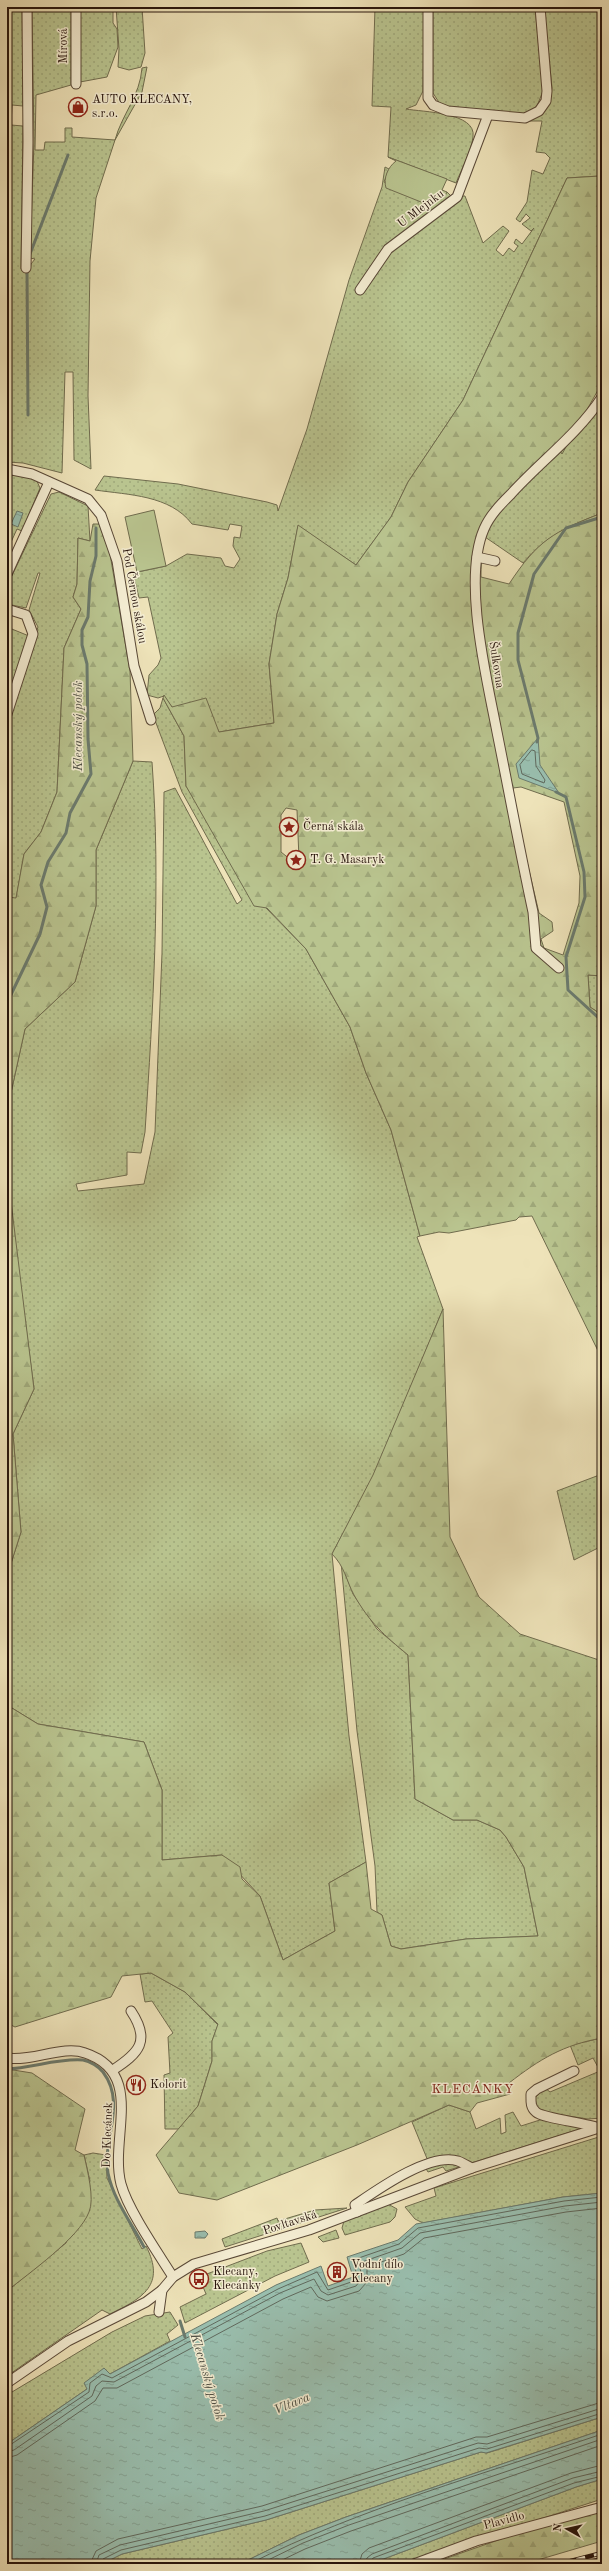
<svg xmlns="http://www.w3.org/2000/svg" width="609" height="2571" font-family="'Old Standard TT',serif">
  <defs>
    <pattern id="grass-dots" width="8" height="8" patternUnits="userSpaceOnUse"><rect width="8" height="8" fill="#b9c48f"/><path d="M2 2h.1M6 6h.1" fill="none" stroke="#9fa87a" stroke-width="1.8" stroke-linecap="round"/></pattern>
    <pattern id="forest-firs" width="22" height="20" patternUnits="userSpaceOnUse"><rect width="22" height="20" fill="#b9c48f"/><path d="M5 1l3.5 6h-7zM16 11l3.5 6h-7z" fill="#9fa87a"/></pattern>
    <pattern id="water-ripples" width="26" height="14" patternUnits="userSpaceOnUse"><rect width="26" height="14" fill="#99beae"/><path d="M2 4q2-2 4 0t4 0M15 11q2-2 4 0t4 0" fill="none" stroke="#84a294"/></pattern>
  </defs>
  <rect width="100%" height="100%" fill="#eee3b9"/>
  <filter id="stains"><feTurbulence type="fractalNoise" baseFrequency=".005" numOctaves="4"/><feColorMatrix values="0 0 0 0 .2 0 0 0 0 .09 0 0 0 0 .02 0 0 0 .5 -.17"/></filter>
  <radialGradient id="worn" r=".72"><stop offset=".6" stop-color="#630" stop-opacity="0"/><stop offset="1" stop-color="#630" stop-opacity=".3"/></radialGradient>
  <g fill="url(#grass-dots)" stroke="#706c4e">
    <path d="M7 7H22L23 106 12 105 11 125 23 126 21 269 30 270 31 264 35 259 30 258 34 142 32 7H71V85L36 95 35 150H44L45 142H65V128H72V137L115 140C122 114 140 96 142 68L147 67 142 92 115 140 96 198 90 261 88 396 91 469 74 460 73 372H65L62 473 23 463 7 462Z"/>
    <polygon points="80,7 113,7 113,23 117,29 118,47 107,77 80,82"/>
    <polygon points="116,7 142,7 145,53 141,67 129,70 118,67 119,49"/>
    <path d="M375 7H424L423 91 416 105 406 109C422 112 477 112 473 137 471 152 462 168 456 183L388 157 391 107 372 106Z"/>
    <polygon points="433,7 535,7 543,91 537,106 525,114 445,106 440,104 433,93"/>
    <path d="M544 7H602L600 176 567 178 463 400 408 482 391 517 356 565 298 526 288 578 277 614 269 664 274 723 219 732 172 707 164 696 158 698 147 695 149 675 158 665 161 658 148 597 139 598 133 573 166 566 187 554 221 558 225 566 234 568 240 559 233 546 234 537 240 538 242 526 230 524 228 530 192 524C170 495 129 495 95 490L104 476 178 484 267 502 277 505 278 511 307 429 349 280 382 187 385 167 389 169 384 182 431 206 447 192 456 201 462 196H465L483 243 503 226 509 231 496 250 503 256 509 248 514 252 518 246 514 243 516 239 522 244 534 228 531 231 522 224 530 218 526 214 520 222 516 219 527 202 532 170 543 174 550 158 545 153 536 152 542 121H526L550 101 552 88Z"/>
    <path d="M602 404V513C569 526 547 535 523 563L485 537 488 528 498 512Z"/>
    <polygon points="7,474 21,475 36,479 40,488 22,531 17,529 7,551"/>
    <polygon points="59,492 88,506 90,541 78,538 77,584 73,597 81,609 64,648 57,792 41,832 24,854 16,899 7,896 7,723 38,627 29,610 40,573 38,573 26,608 7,604 7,586 51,494"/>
    <polygon points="7,627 29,636 7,703"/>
    <path d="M163 698 184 736 186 786 266 908 306 949 350 1027 366 1073 391 1130 420 1236 417 1237 443 1309 375 1473 332 1554 349 1736 366 1862 329 1883 335 1931 283 1960 260 1896 222 1855 162 1860V1790L144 1742 38 1724 7 1705V1576L21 1532 13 1434 34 1389 9 1196 7 1111 25 1029 75 982 96 906V850L133 761 152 762C161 885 153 1009 145 1132L141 1153 127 1152V1175L76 1184 78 1191 144 1184 155 1132 162 953 164 792 175 788 237 904 242 900 182 792 153 715 160 708Z"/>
    <polygon points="588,975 602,976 602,1015 590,1007"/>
    <polygon points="602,1474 602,1546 574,1560 557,1491"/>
    <polygon points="341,1562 353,1594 377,1629 408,1655 415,1799 453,1820 477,1820 500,1830 506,1837 524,1867 538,1936 466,1939 401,1949 391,1946 382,1915 377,1912 375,1866 357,1731"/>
    <polygon points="151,1973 185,1992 218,2025 212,2041 212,2061 198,2106 179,2129 165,2129 164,2075 170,2073 168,2037 173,2033 152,2001 145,2002 140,1974"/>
    <polygon points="602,2038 602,2118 588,2119 542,2112 537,2108 535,2098 545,2088 550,2092 600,2071 593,2058 578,2065 570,2045"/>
    <polygon points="449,2105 470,2112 476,2129 500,2118 501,2134 506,2132 505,2115 513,2112 521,2126 543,2119 583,2128 446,2171 443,2167 428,2172 425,2167 428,2161 412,2122"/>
    <polygon points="602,2136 602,2193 563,2197 423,2223 415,2219 405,2207 436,2196 434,2188"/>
    <path d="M93 2153 106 2155 107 2178 142 2249 146 2246C166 2285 143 2298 110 2314L102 2310 7 2376V2291L66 2243 90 2181 84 2155Z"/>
    <polygon points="388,2204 397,2209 395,2217 390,2222 345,2235 342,2228 344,2221"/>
    <polygon points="347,2208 225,2247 222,2239 277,2218 278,2221 315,2210"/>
    <polygon points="336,2230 339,2238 323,2242 318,2237"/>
    <polygon points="301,2243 309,2262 275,2276 185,2323 180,2307 206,2294 199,2277 267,2251"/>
    <polygon points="170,2312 178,2325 167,2334 170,2341 110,2374 104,2368 87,2389 7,2444 7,2395 112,2332 145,2316"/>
    <polygon points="602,2417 602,2430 346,2517 299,2535 240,2564 102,2564 122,2554 266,2520 481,2452 487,2453"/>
    <polygon points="602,2479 602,2499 402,2564 370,2564 576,2487"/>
  </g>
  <g fill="url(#forest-firs)" stroke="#706c4e" fill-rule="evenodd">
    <path d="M602 163V383L562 454 560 451C540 470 506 497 493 520 482 537 481 558 481 577L509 584C538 540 553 532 602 513V976L588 975 590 1007 602 1015V1359L532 1216 519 1217 516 1220 449 1233 439 1232 420 1236 391 1130 366 1073 350 1027 306 949 267 908 254 906 186 786 184 736 163 698 164 695 172 707 206 698 219 732 274 723 269 664 277 614 288 578 298 525 356 565 391 517 408 482 463 400 567 178 600 176ZM521 787 564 802 580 876 579 903 563 955 544 948 541 939 553 931 552 922 539 913 514 806 513 788ZM286 808 297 810 299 859 291 860 281 852V815Z"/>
    <polygon points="93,524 99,524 110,554 130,671 133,761 96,850 96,906 75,982 25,1029 7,1111 7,897 16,898 24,854 41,832 57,792 64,648 81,609 73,597 77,584 78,538 90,541"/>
    <polygon points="7,1169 34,1389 13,1434 21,1532 7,1576"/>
    <path d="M443 1309 450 1537 479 1597 520 1634 602 1661V2038C563 2045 540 2059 509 2083L510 2094 477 2103 470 2112 449 2105 357 2145 217 2200 179 2193 156 2155 198 2106 212 2061V2041L218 2024 185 1992 151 1973 122 1976 111 1997 15 2027 7 2023V1705L38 1724 144 1742 162 1790V1860L222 1855 240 1867 242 1879 260 1896 283 1960 335 1931 329 1883 366 1862 371 1909 382 1915 391 1946 401 1949 466 1939 538 1936 524 1867 506 1837 500 1830 477 1820H453L415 1799 408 1655C384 1635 370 1623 354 1595 346 1580 345 1567 332 1554L373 1475Z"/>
    <path d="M7 2069 32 2073 85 2109 75 2150 84 2155C87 2169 95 2199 89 2212 79 2238 29 2273 7 2291Z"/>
    <polygon points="602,2510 602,2541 524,2564 430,2564 521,2532"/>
  </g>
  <g fill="#b9c48f" stroke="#706c4e">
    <path d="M388 157 447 179 442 190 447 192 445 196H441L431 206 386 188C383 178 388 167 396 161Z"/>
    <polygon points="154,510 166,566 137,572 125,517"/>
  </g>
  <g fill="url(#water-ripples)" stroke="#6b7a6d">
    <polygon points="17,511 23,513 18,527 11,524"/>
    <polygon points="538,738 540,765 559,793 519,778 516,764"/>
    <polygon points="602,2193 602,2417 486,2453 481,2452 266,2520 122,2554 102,2564 7,2564 7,2444 87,2389 84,2383 104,2368 110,2374 276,2285 321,2266 328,2286 353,2277 347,2257 398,2240 416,2224 563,2197"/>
    <polygon points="205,2231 208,2234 205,2238 195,2238 195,2232"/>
    <polygon points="602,2430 602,2479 576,2487 370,2564 240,2564 299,2535 346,2517"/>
  </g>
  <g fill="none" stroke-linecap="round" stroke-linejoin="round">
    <g stroke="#60695d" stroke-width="1">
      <polygon points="532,750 535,751 536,766 545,780 544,783 522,774 520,765"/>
      <polyline points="7,2447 89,2392 90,2383 102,2374 112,2378 278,2289 317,2272 328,2290 354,2281 357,2276 353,2260 399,2244 418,2228 564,2201 602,2197"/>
      <polyline points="7,2452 14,2450 92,2396 96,2386 102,2381 114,2382 280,2293 314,2279 321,2291 328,2295 356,2286 362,2278 359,2263 402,2248 420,2233 565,2206 602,2202"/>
      <polyline points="7,2458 17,2455 95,2401 103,2388 117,2388 283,2299 311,2287 318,2297 327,2301 359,2291 367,2282 367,2267 404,2254 424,2238 566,2212 602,2208"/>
      <polyline points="90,2564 96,2551 118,2539 262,2506 476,2437 487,2437 602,2402"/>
      <polyline points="96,2564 99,2555 120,2545 264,2511 478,2443 487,2444 602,2408"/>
      <polyline points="101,2564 103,2559 121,2550 265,2516 479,2448 487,2449 602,2413"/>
      <path d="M249 2564C361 2508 484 2474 602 2434"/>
      <polyline points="260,2564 303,2543 349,2525 602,2439"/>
      <polyline points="274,2564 305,2549 351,2531 602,2445"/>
      <polyline points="359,2564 362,2554 369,2548 571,2473 602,2465"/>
      <polyline points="365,2564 367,2558 372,2554 573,2478 602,2471"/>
      <polyline points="370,2564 373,2558 574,2483 602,2476"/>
    </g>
    <g stroke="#6b7a6d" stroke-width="3">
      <polyline points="30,254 68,155"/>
      <polyline points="27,269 28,415"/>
      <polyline points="537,742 538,738 518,660 518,633 534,574 566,528 602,517"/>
      <polyline points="556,792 566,797 584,872 585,897 566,957 568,990 602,1021"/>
      <polyline points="7,1003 40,934 47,907 41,885 48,862 66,833 70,813 91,774 88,739 87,664 82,645 82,630 88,617 90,581 96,556 96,528"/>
      <path d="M7 2069C32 2068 58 2058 83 2060 90 2061 99 2067 103 2072 127 2104 102 2139 108 2173 113 2199 132 2224 144 2247"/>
      <polyline points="180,2321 185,2337"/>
    </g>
    <g stroke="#594837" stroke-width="11">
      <g id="street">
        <polyline points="428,7 428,98 433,105 448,111 525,118 539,111 546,101 547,91 540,7"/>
        <polyline points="76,84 76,7"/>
        <polyline points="26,268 28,142 27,7"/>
        <polyline points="360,290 388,249 457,197 488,115"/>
        <polyline points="7,469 32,474 88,499 101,515 117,561 134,666 151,720"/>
        <polyline points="477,557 495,561"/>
        <polyline points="7,574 49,482"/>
        <polyline points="7,609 26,615 33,634 7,714"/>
        <path d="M559 968 536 948 533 912C520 852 509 792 497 732 487 679 462 580 484 529 490 515 501 504 511 494 541 461 578 434 602 397"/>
        <path d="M7 2058C32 2062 63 2045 85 2053 146 2073 109 2138 121 2184 128 2210 158 2253 173 2277"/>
        <path d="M113 2070C139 2053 151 2041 131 2011"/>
        <path d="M574 2071 537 2089 531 2094C531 2101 530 2107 536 2112 542 2118 586 2123 599 2128"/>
        <path d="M357 2212 355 2205C377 2190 430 2152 458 2161 463 2163 468 2166 472 2168"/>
        <polyline points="159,2312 162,2290"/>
        <polyline points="7,2383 68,2341 146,2302 162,2290 173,2277 194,2264 309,2230 472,2168 602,2127"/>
        <polyline points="414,2564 476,2541 602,2507"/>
      </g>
    </g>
    <use href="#street" stroke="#f4edd2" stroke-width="9"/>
    <g stroke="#27140c" stroke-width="4.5">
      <g id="rail">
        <polyline points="559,2564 602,2553"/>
        <polyline points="582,2564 602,2559"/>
      </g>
    </g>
    <use href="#rail" stroke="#f4edd2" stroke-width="3" stroke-dasharray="9" stroke-linecap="butt"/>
  </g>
  <defs>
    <g id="shop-ring" transform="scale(1)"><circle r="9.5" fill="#f4edd2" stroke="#8f2418" stroke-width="1.5"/><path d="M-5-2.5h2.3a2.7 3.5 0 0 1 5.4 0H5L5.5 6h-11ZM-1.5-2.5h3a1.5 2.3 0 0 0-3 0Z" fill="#8f2418"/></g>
    <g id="sight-ring" transform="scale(1)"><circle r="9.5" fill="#f4edd2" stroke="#8f2418" stroke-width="1.5"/><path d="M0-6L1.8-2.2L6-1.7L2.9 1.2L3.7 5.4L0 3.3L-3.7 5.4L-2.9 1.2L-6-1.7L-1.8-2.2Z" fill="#8f2418"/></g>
    <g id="restaurant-ring" transform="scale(1)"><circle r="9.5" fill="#f4edd2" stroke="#8f2418" stroke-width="1.5"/><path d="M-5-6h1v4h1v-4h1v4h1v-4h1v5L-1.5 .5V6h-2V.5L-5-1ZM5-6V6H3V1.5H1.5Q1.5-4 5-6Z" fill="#8f2418"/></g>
    <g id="building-ring" transform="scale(1)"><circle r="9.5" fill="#f4edd2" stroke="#8f2418" stroke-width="1.5"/><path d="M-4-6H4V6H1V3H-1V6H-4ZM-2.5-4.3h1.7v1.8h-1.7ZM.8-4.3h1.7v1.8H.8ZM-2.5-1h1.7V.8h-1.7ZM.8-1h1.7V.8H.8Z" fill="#8f2418"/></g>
    <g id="bus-ring" transform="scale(1)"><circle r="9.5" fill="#f4edd2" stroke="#8f2418" stroke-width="1.5"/><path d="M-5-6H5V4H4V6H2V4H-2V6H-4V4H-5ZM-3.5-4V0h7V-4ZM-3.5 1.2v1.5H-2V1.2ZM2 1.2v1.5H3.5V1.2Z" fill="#8f2418"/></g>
  </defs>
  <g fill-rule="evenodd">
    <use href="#shop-ring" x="78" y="107"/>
    <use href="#sight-ring" x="289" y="827"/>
    <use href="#sight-ring" x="296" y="860"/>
    <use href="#restaurant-ring" x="136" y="2085"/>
    <use href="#building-ring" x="337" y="2272"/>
    <use href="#bus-ring" x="199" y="2279"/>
  </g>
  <g text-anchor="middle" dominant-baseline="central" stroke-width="3" stroke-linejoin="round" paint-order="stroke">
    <g font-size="12" fill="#27140c" stroke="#f4edd2">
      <text transform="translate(64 46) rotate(-90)">Mírová</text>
      <text transform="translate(421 209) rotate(-37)">U Mlejnku</text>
      <text transform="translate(134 596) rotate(80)">Pod Černou skálou</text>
      <text transform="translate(496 665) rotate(81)">Šulkovna</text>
      <text transform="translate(108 2135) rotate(-88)">Do Klecánek</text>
      <text transform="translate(290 2223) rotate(-18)">Povltavská</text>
      <text transform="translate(504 2521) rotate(-15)">Plavidlo</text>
    </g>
    <g font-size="12" fill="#27140c" stroke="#f4edd2" text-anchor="start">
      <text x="92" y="100">AUTO KLECANY,<tspan x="92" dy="14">s.r.o.</tspan></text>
      <text x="303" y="827">Černá skála</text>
      <text x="310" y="860">T. G. Masaryk</text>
      <text x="150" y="2085">Kolorit</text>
      <text x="351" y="2265">Vodní dílo<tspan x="351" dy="14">Klecany</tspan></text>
      <text x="213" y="2272">Klecany,<tspan x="213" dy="14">Klecánky</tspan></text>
    </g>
    <g font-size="13" font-style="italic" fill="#4f5045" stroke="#f4edd2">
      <text transform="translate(78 726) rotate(-90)">Klecanský potok</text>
      <text transform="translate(207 2377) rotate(73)">Klecanský potok</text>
      <text transform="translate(292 2404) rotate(-23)">Vltava</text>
    </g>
    <g font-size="13" letter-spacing="1" fill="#7a1f14" stroke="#f4edd2">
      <text x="473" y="2089">KLECÁNKY</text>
    </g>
  </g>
  <rect width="609" height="2571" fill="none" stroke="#eee3b9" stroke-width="24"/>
  <rect x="8" y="8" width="593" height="2555" fill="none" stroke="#27140c" stroke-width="2"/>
  <rect x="12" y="12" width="585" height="2547" fill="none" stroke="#27140c"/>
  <g transform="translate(567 2529) rotate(278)" stroke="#f4edd2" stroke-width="3" paint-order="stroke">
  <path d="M0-3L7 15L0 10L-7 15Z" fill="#27140c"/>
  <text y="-6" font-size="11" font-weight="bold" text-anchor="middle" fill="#27140c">N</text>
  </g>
  <rect width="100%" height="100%" filter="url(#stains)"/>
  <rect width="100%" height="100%" fill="url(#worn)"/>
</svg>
